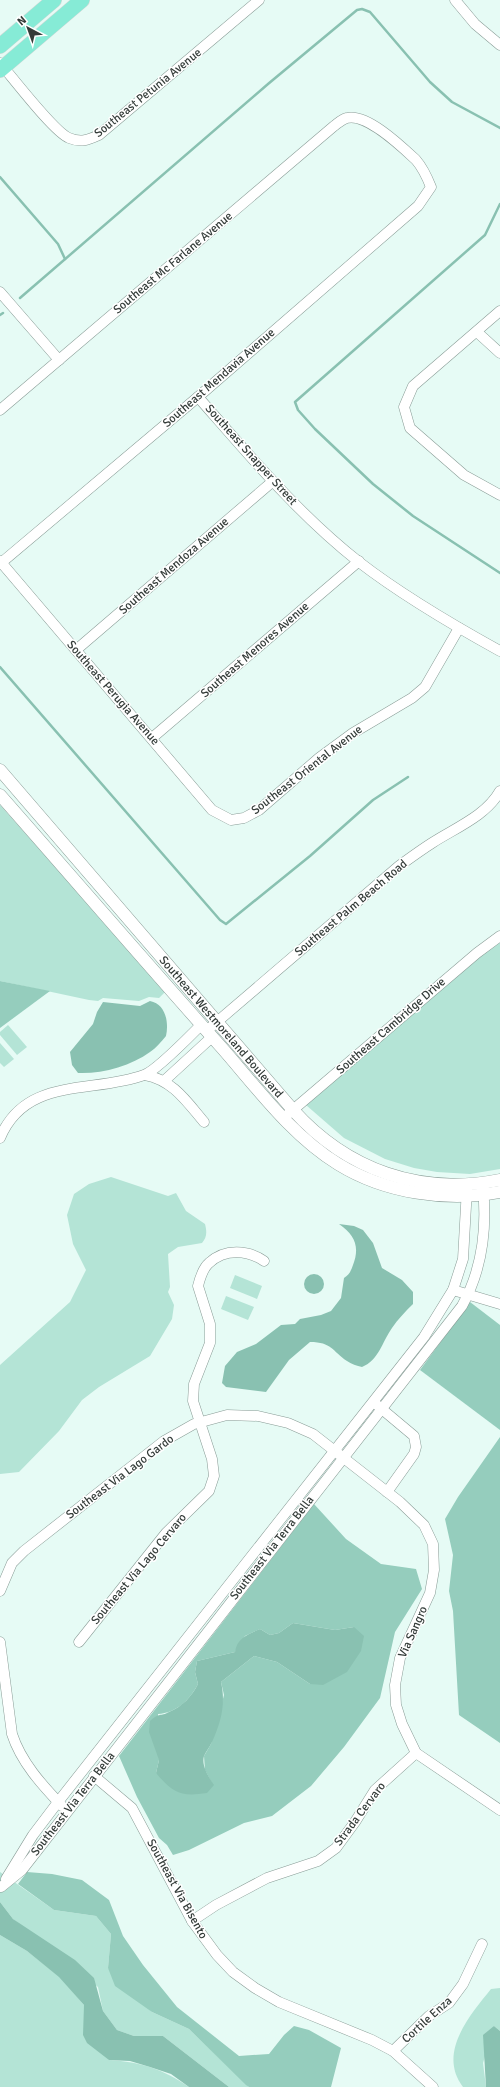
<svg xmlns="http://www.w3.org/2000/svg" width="500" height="2087" font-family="Signika,sans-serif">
  <rect width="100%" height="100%" fill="#e6fbf5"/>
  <g fill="#b4e4d6">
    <polygon points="0,805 166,991 159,998 149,997 139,1001 103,998 98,1001 89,1000 0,981"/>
    <polygon points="500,942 500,1169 470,1174 437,1172 414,1168 385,1159 344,1138 306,1105 480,956"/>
    <polygon points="8,1025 27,1047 17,1055 0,1035 0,1032"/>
    <polygon points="0,1043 14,1059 4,1067 0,1063"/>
    <path d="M111 1177 168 1196 176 1193 186 1211 205 1224C207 1232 207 1237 202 1243L178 1247 168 1254 170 1287 168 1292 174 1305 172 1319 150 1356 99 1387 82 1400 59 1431 19 1472 0 1474V1365L70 1302 86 1270 73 1244 67 1215 74 1194 89 1184Z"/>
    <polygon points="235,1275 262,1286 257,1299 230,1288"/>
    <polygon points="226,1296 254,1307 248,1320 221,1309"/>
    <polygon points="0,1872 54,1910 96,1916 111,1934 108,1968 152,2012 189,2029 249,2087 229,2087 163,2036 134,2036 117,2030 103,2011 98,1987 13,1919 0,1902"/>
    <path d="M0 1935 27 1951 60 1977 84 2005 109 2060C141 2062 163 2069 189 2087H0Z"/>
    <path d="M500 1988V2031L494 2026 483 2063 486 2087H463C437 2053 470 2015 491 1989Z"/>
  </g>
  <g fill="#95cdbd" fill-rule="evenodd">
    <polygon points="0,981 50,991 0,1028"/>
    <polygon points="470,1302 500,1325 500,1430 420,1370"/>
    <polygon points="500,1437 500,1743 459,1715 453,1611 449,1591 453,1555 445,1519 458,1497"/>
    <path d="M314 1504 346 1539 381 1564 416 1569 422 1589 395 1632 380 1698 344 1747 311 1786 272 1816 244 1823 189 1850 173 1855 167 1845 159 1838 137 1797 119 1756ZM293 1623 335 1630 354 1627 310 1684 277 1662 254 1656 221 1682 224 1695 211 1744 204 1756 205 1770 213 1785 156 1773 159 1760 158 1714C176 1713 190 1700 198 1684L195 1672 197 1661 235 1652 245 1636 260 1629 270 1635 279 1633Z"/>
    <polygon points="27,1872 52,1874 82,1880 109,1900 123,1936 143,1965 177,2007 239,2056 269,2054 284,2035 294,2026 309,2030 341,2048 331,2087 249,2087 246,2085 189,2029 152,2012 115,1986 108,1968 111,1934 96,1916 54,1910 18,1884"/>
  </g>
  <g fill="#89c1b1">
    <path d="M150 1001C166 1004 169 1023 166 1036 161 1042 156 1048 150 1052 131 1066 102 1074 78 1073L72 1065 70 1052 93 1024 97 1012 103 1002 140 1006Z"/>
    <path d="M339 1224 354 1226 363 1230 373 1243 382 1268 402 1280 413 1292V1304C405 1312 398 1319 392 1328 382 1342 379 1360 362 1367 357 1366 351 1364 347 1361 332 1351 332 1342 310 1342L289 1360 266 1392 226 1387 222 1383 225 1366 237 1352 256 1344 281 1325 295 1324 300 1319 321 1315 331 1311 341 1298 344 1278C349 1275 351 1271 353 1265 360 1247 355 1235 339 1224Z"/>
    <circle cx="314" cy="1284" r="10"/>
    <path d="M293 1623 335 1630 354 1627 364 1636 361 1651 347 1672 323 1685 310 1684 277 1662 254 1656 221 1682C226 1704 221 1722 212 1742 210 1747 206 1751 204 1756 201 1766 209 1777 214 1785L207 1793C180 1797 173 1793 156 1773L159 1760 149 1732 150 1721C160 1712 160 1717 169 1712 182 1707 192 1696 198 1684L195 1672 197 1661 235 1652C237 1638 248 1634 260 1629L270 1635 279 1633Z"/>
    <polygon points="0,1902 13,1919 75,1960 94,1978 103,2011 117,2030 134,2036 163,2036 229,2087 189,2087 171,2074 150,2067 130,2061 109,2060 87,2043 83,2035 84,2005 59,1977 27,1951 0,1935"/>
    <polygon points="494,2026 500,2031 500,2087 486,2087 483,2035"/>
  </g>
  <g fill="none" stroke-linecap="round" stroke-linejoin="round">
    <g stroke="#89c1b1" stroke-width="2.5">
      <polyline points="0,177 58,244 65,259"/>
      <polyline points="500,204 485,235 295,402 298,410 315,429 373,484 413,516 500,573"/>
      <polyline points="20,298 268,84 357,10 362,9 370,12 430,82 452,102 500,128"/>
      <polyline points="0,315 3,313"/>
      <polyline points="0,667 220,920 226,924 310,856 373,800 408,777"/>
    </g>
    <g stroke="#899c96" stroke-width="11">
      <g id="minor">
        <polyline points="455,0 475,24 500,45"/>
        <path d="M0 63C13 78 54 132 69 138 81 143 88 140 99 135L259 0"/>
        <polyline points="0,292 59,360"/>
        <polyline points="500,311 413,386 404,407 410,428 464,475 500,495"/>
        <polyline points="477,332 500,353"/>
        <path d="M198 397C249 455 298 514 359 562 403 596 451 624 500 651"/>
        <path d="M0 410 334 126C337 124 342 119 347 118 367 113 402 147 416 160 423 168 427 177 431 187L418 206 198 397 1 563"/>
        <polyline points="0,561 212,810 231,820 244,818 259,810 319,758 353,733 412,698 425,687 459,628"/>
        <polyline points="76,650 272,482"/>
        <polyline points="152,738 359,561"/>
        <path d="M211 1027 399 866C410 858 421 850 432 843 455 828 486 816 500 791"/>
        <path d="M145 1075C173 1080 187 1102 204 1122"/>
        <polyline points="164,1081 212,1037"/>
        <polyline points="287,1115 477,953 500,936"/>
        <path d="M0 1138C26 1076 92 1094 144 1075 156 1071 190 1036 201 1025"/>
        <polyline points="453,1290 500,1304"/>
        <polyline points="377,1405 414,1436 416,1447 414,1454 387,1492"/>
        <polyline points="0,1591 12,1563 24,1551 164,1441 194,1424 227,1415 258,1416 288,1423 313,1434 400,1502 424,1525 433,1544 434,1570 430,1593 400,1658 395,1685 396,1705 402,1724 416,1753 500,1810"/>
        <path d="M0 1642 12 1734C21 1762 42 1785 62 1806"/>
        <path d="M79 1642 166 1533 209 1491 214 1476 212 1459 193 1401 194 1384 210 1343V1324L198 1286C200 1278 203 1268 209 1263 225 1248 248 1250 264 1261"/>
        <polyline points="94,1776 132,1808 192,1921 217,1955 233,1972 255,1988 279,2002 372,2040 393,2051 433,2087"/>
        <polyline points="6,1879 33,1835 58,1802 424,1337 453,1290 463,1259 467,1188"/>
        <path d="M1 1887 22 1870 462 1306C482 1270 487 1228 483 1188"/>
        <polyline points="192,1921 216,1905 267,1878 318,1861 336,1848 355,1822 375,1790 416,1753"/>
        <polyline points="393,2051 429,2016 449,2003 463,1984 482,1944"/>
      </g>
    </g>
    <g stroke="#899c96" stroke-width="13">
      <g id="tertiary">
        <path id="s1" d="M0 770 293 1110C347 1170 420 1196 500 1180"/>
        <path d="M0 795C74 879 147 964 222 1048 257 1088 292 1136 338 1164 385 1193 446 1202 500 1192"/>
      </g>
    </g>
    <g stroke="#d6d8d7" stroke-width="16">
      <g id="primary">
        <polyline points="0,46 54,0"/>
        <polyline points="0,70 82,0"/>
      </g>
    </g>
    <use href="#minor" stroke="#fff" stroke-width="10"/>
    <use href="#tertiary" stroke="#fff" stroke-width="12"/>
    <use href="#primary" stroke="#86ebd6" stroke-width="15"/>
  </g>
  <g text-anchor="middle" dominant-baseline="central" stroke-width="3" stroke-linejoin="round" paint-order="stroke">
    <g font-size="12" fill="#343c39" stroke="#fff">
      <text transform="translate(148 93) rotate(-39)">Southeast Petunia Avenue</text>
      <text transform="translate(173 263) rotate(-40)">Southeast Mc Farlane Avenue</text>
      <text transform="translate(219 378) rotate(-41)">Southeast Mendavia Avenue</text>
      <text transform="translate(251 455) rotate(48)">Southeast Snapper Street</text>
      <text transform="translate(174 566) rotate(-41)">Southeast Mendoza Avenue</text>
      <text transform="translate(255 650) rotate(-41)">Southeast Menores Avenue</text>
      <text transform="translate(113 693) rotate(49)">Southeast Perugia Avenue</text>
      <text transform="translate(307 770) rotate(-38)">Southeast Oriental Avenue</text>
      <text transform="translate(351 908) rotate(-40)">Southeast Palm Beach Road</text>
      <text transform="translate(391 1026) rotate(-41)">Southeast Cambridge Drive</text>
      <text stroke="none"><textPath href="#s1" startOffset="339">Southeast Westmoreland Boulevard</textPath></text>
      <text transform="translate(120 1477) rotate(-37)">Southeast Via Lago Gardo</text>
      <text transform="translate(272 1548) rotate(-52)">Southeast Via Terra Bella</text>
      <text transform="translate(139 1569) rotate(-50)">Southeast Via Lago Cervaro</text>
      <text transform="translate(413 1632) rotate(-66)">Via Sangro</text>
      <text transform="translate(73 1804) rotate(-52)">Southeast Via Terra Bella</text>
      <text transform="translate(360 1814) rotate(-53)">Strada Cervaro</text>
      <text transform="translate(177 1889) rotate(61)">Southeast Via Bisento</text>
      <text transform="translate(427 2020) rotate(-42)">Cortile Enza</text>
    </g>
  </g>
  <g transform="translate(28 28) rotate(319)" stroke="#ffffff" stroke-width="3" paint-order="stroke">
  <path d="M0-3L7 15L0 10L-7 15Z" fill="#343c39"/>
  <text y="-6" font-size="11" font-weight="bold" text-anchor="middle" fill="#343c39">N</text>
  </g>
</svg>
